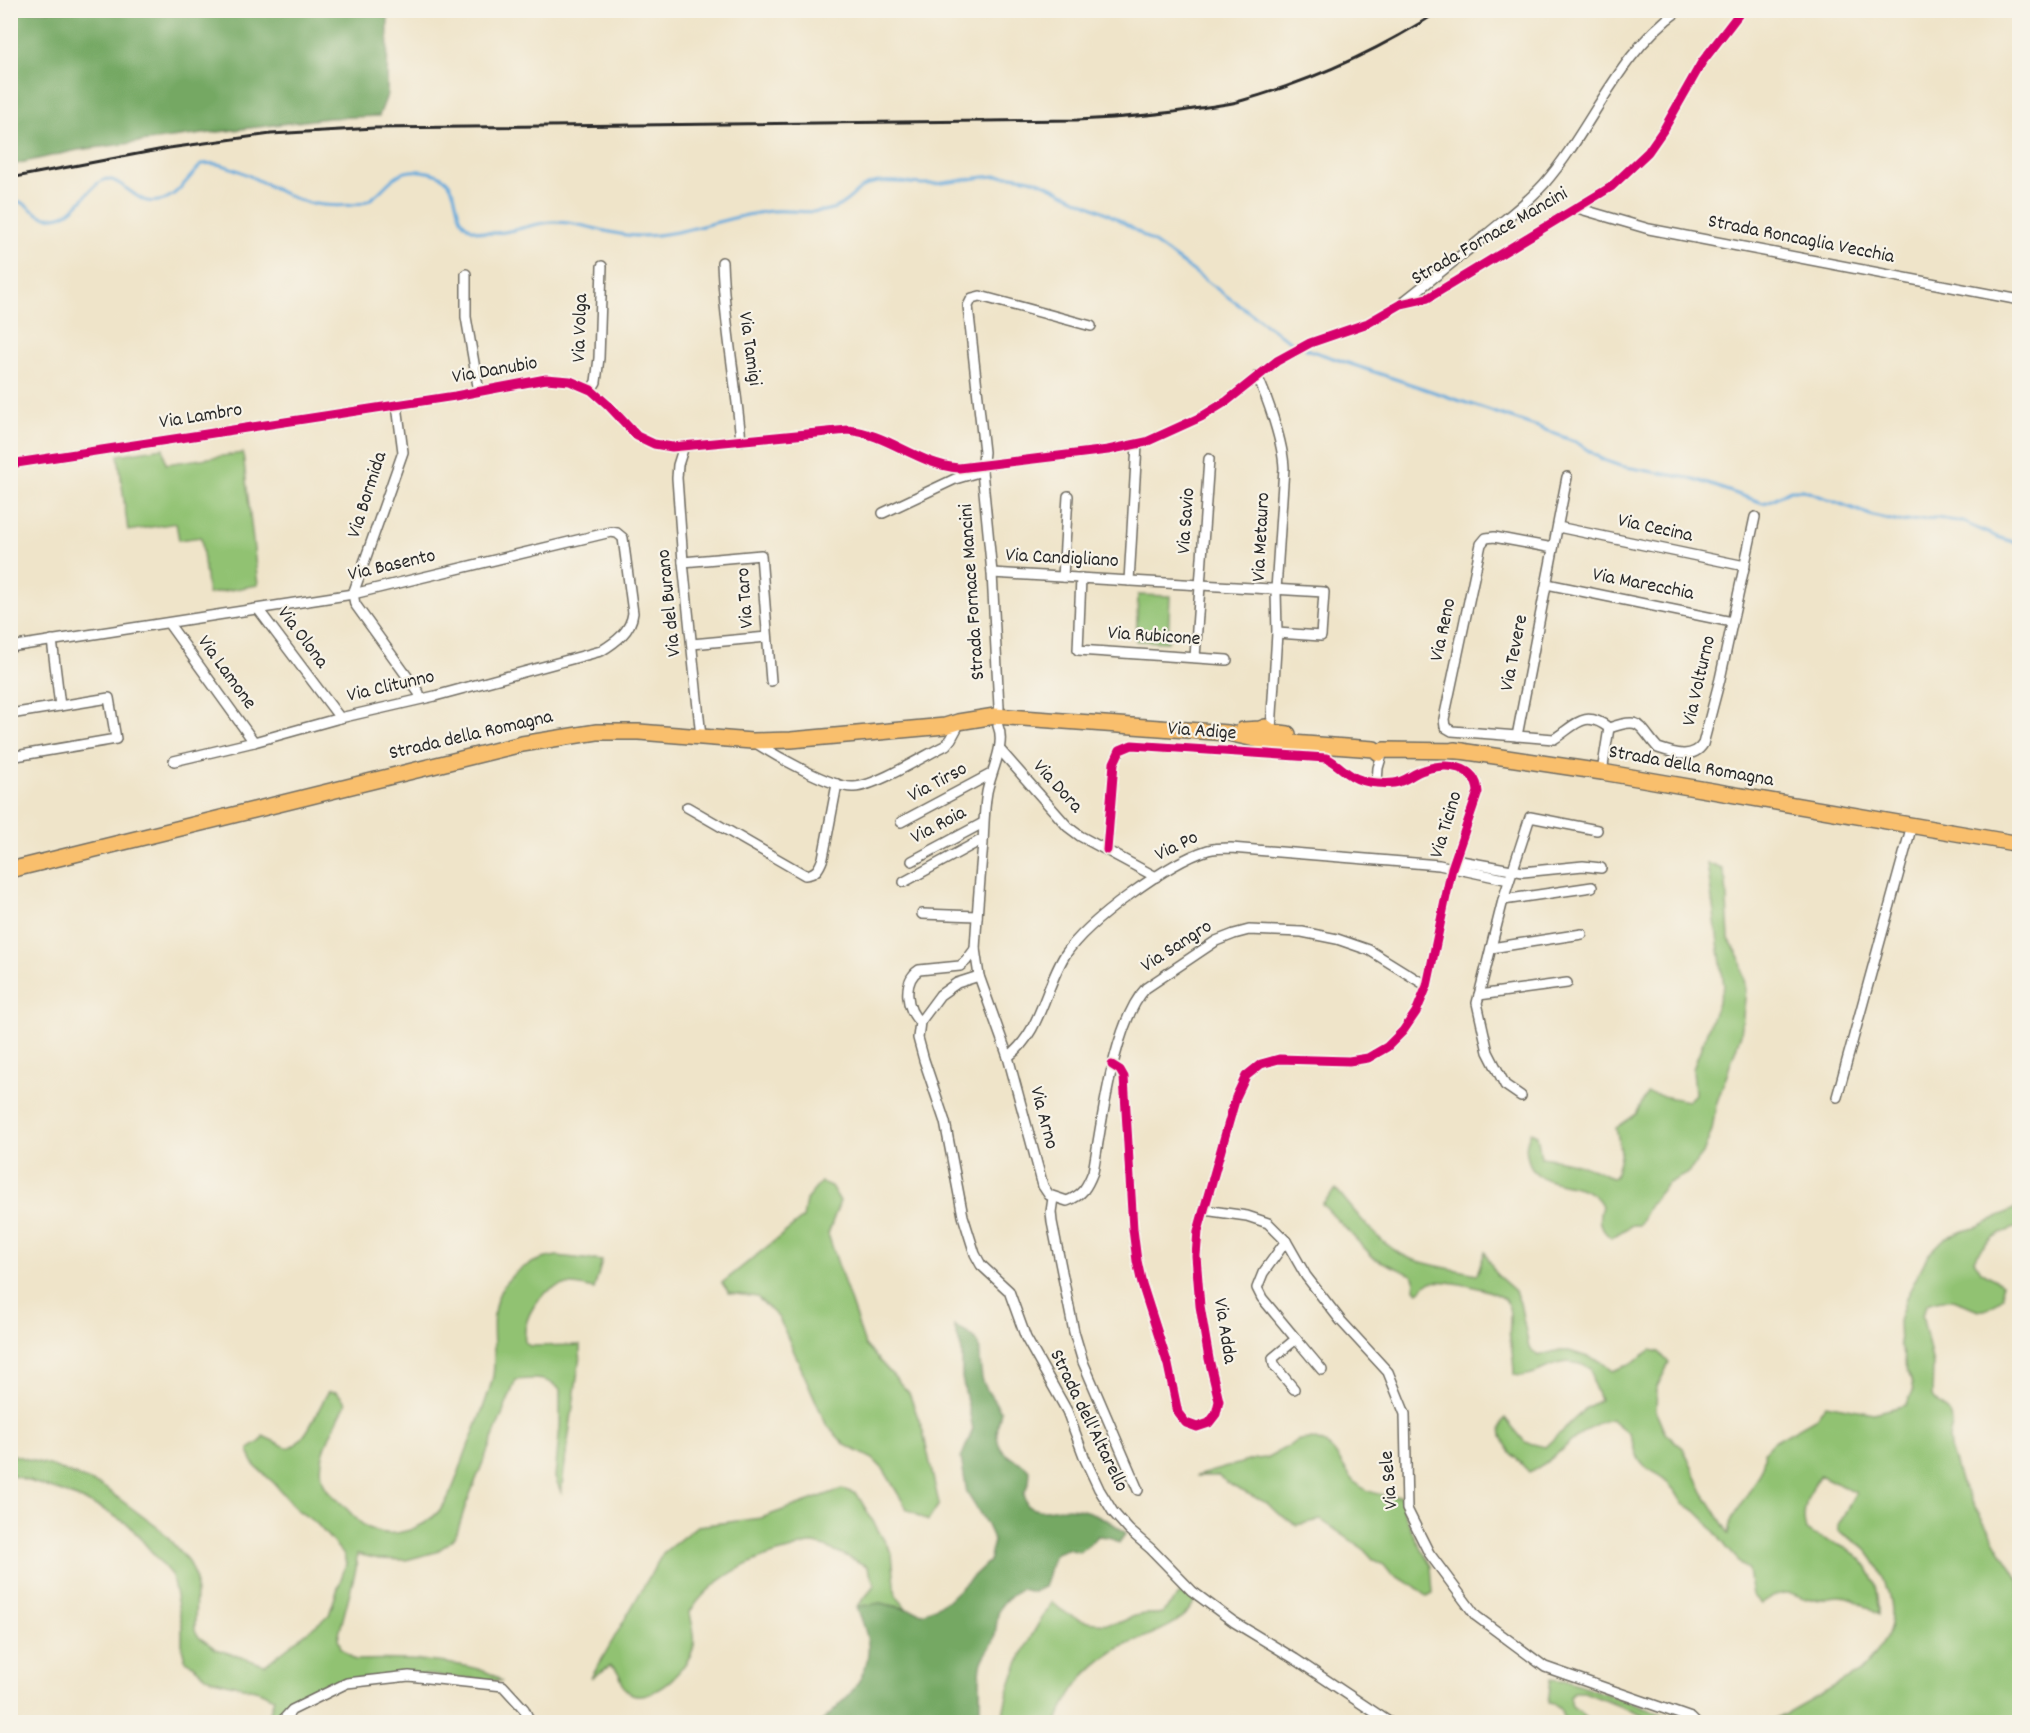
<svg xmlns="http://www.w3.org/2000/svg" width="2030" height="1733" font-family="Dekko,sans-serif">
  <rect width="100%" height="100%" fill="#f7f3e8"/>
  <filter id="ink" filterUnits="userSpaceOnUse"><feTurbulence type="fractalNoise" baseFrequency=".0167" numOctaves="2"/><feDisplacementMap in="SourceGraphic" scale="12" xChannelSelector="R" yChannelSelector="G"/><feConvolveMatrix kernelMatrix="1 2 1 2 8 2 1 2 1" color-interpolation-filters="sRGB"/></filter>
  <filter id="wash" filterUnits="userSpaceOnUse"><feTurbulence type="fractalNoise" baseFrequency=".008" numOctaves="4" result="noise"/><feDisplacementMap in="SourceGraphic" scale="24" xChannelSelector="R" yChannelSelector="G"/><feGaussianBlur stdDeviation="1.35" result="paint"/><feColorMatrix in="noise" values="0 0 0 0 0 0 0 0 0 0 0 0 0 0 0 0 0 1.4 0 .05"/><feComposite in="paint" operator="in"/></filter>
  <g filter="url(#wash)">
    <rect width="100%" height="100%" fill="#efe4c9"/>
    <g fill="#91c272" stroke="#5e764e" stroke-width="1.5">
      <polygon points="163,448 166,464 243,453 258,585 208,594 201,537 179,540 176,523 128,531 118,455"/>
      <polygon points="1138,595 1170,596 1168,642 1136,641"/>
      <path d="M1707 863 1722 869 1726 882 1729 939 1740 957 1746 990 1741 1034 1716 1105 1712 1130 1703 1154 1688 1173 1667 1184 1651 1203 1639 1225H1632L1611 1238C1599 1228 1597 1221 1602 1206 1589 1175 1537 1195 1528 1159 1525 1148 1526 1142 1531 1132L1537 1135 1541 1157C1563 1160 1593 1165 1611 1178L1615 1177 1621 1152 1616 1128 1636 1114 1647 1093 1688 1101 1695 1094 1693 1069 1724 986Z"/>
      <polygon points="821,1182 831,1186 840,1201 828,1234 865,1345 909,1393 923,1431 939,1504 928,1521 907,1509 884,1470 873,1459 845,1445 826,1424 779,1318 757,1297 729,1293 722,1283 803,1218 806,1200"/>
      <path d="M1336 1189C1357 1213 1378 1245 1409 1258 1430 1266 1455 1269 1477 1274L1485 1252 1496 1274 1515 1291 1520 1303 1529 1347 1538 1356 1556 1351H1569L1600 1361 1612 1371 1629 1365 1651 1350 1659 1352 1669 1363 1657 1387 1656 1411 1665 1433 1683 1448 1703 1492 1729 1534C1730 1530 1730 1524 1732 1520 1739 1506 1768 1466 1764 1452L1772 1443 1815 1419 1826 1404 1874 1413 1906 1405 1913 1391 1911 1380 1900 1346 1899 1321 1906 1298 1928 1255 1945 1238 1963 1231 1979 1227 2019 1206V1227C2002 1231 1981 1243 1974 1260L1981 1271 2002 1284 2003 1296C1980 1323 1976 1304 1951 1300 1943 1299 1935 1301 1927 1304L1922 1315 1933 1365 1932 1396 1949 1413 1952 1425 1949 1437 1950 1448 1961 1483 2019 1581V1722H1771L1858 1673C1870 1662 1883 1647 1888 1631 1897 1607 1884 1572 1868 1552 1860 1543 1849 1537 1838 1531V1525L1856 1493 1820 1475C1809 1489 1800 1513 1806 1530 1818 1538 1832 1541 1845 1548 1871 1561 1880 1587 1879 1615 1865 1607 1854 1595 1837 1596 1829 1596 1821 1600 1813 1600 1806 1600 1802 1597 1796 1595 1782 1589 1772 1597 1761 1604L1752 1595 1748 1571 1728 1549 1706 1521 1696 1511 1683 1504 1675 1491 1661 1476 1645 1467 1639 1460 1629 1434 1611 1419C1578 1426 1559 1460 1529 1472 1517 1459 1492 1438 1505 1418L1525 1442 1545 1447 1586 1408 1600 1400 1593 1383 1591 1369C1555 1349 1541 1381 1514 1375 1514 1362 1512 1351 1510 1339 1508 1328 1513 1313 1507 1302 1500 1290 1440 1277 1428 1283 1425 1285 1421 1290 1418 1292L1414 1289 1415 1279 1412 1275 1374 1258 1322 1204Z"/>
      <path d="M557 1256 602 1261 594 1289C585 1287 574 1284 565 1285 539 1288 522 1319 525 1342L530 1346 580 1345V1356L561 1492 555 1477 560 1425V1390C547 1376 533 1379 516 1380L465 1507 457 1533 450 1542 436 1552 406 1560 379 1559 357 1554 356 1569 338 1638 341 1648 355 1660C385 1659 480 1658 501 1681L426 1675 350 1679 320 1686 290 1707 275 1722H260L270 1712 274 1698 259 1691 210 1679 185 1659 182 1648V1626L172 1576 129 1525 101 1508 65 1493 11 1475 10 1454 52 1466 102 1486 161 1530 188 1561 196 1580 195 1630 199 1637 216 1649 265 1665 329 1615 346 1564 344 1555 317 1524 296 1509 274 1483 255 1466 249 1454V1449L261 1441 263 1436 288 1448C307 1443 318 1407 329 1391L337 1392 346 1403C335 1428 311 1461 326 1488 330 1494 337 1499 342 1504 349 1511 357 1521 365 1526 391 1543 429 1528 445 1503 455 1487 460 1467 467 1449 476 1425 488 1400 493 1376 497 1351 489 1323 497 1299 506 1273 532 1259 557 1256Z"/>
      <path d="M1310 1439C1338 1443 1339 1466 1356 1483 1367 1493 1386 1497 1401 1496L1405 1515 1416 1540 1431 1566 1433 1593 1427 1596 1413 1585 1391 1574 1384 1565 1373 1559 1365 1550 1321 1520 1296 1525 1276 1512 1267 1503 1234 1487 1218 1476H1196L1255 1459 1267 1458 1299 1440Z"/>
      <path d="M842 1489 857 1494 892 1554 896 1595 906 1608 880 1603 857 1607 875 1585 867 1566C853 1560 826 1544 811 1544 804 1544 796 1548 789 1550 751 1559 712 1578 690 1612 691 1623 696 1633 694 1645 690 1666 656 1702 632 1694 621 1690 623 1678 617 1671 615 1669 612 1667 610 1666L591 1678 663 1553 697 1526 761 1518Z"/>
      <path d="M1183 1591 1195 1600C1184 1629 1139 1636 1114 1651 1085 1670 1070 1690 1057 1722H1002C1007 1679 1028 1638 1052 1602 1072 1621 1090 1625 1117 1623 1124 1622 1131 1616 1139 1615 1147 1613 1154 1615 1162 1613Z"/>
      <path d="M1551 1679 1569 1681 1684 1722H1659L1584 1692H1574L1570 1697 1572 1707 1582 1714 1591 1722H1565C1561 1711 1561 1704 1548 1703Z"/>
    </g>
    <g fill="#74a864" stroke="#506a48" stroke-width="1.5">
      <polygon points="10,11 388,11 387,95 379,116 328,118 78,150 11,165"/>
      <path d="M954 1326C989 1343 976 1346 982 1378 985 1391 995 1401 1001 1411 997 1428 992 1446 1010 1457 1019 1464 1021 1460 1030 1471L1029 1483 1024 1494 1027 1506C1042 1514 1048 1508 1064 1508 1088 1507 1109 1520 1126 1533L1119 1543 1109 1537 1097 1536 1089 1545 1079 1552 1067 1549 1056 1553C1049 1564 1049 1575 1044 1587L1033 1592 1021 1589C995 1605 999 1609 995 1636 994 1646 983 1654 981 1666 978 1684 983 1704 978 1722H821C844 1703 871 1677 868 1644 867 1632 861 1618 857 1607L880 1603 923 1613 947 1601 989 1561 994 1541 986 1523 967 1493 961 1458 973 1429 962 1378V1351Z"/>
    </g>
    <g fill="none" stroke-linecap="round" stroke-linejoin="round">
      <g stroke="#67aadb" stroke-width="3">
        <path d="M10 201C27 198 32 216 47 217 78 221 88 182 107 179 114 179 122 185 127 189 133 193 141 200 147 201 173 206 186 179 202 164 236 159 274 195 309 203 325 206 356 208 369 200 389 188 391 169 420 171 474 175 441 220 477 231 502 239 530 222 555 222 584 222 610 236 639 236 684 236 726 216 771 211 791 209 813 215 832 209 848 205 856 187 873 183 889 179 916 185 934 184 970 181 1000 169 1037 181 1048 184 1059 191 1070 196 1086 204 1104 211 1119 220 1161 245 1200 277 1239 305 1259 318 1278 336 1300 346"/>
        <polyline points="1306,349 1538,427 1576,442 1601,459 1620,466 1694,479 1763,503 1770,501 1790,490 1803,490 1873,516 1899,522 1936,518 1963,522 1997,537 2020,544"/>
      </g>
    </g>
  </g>
  <g filter="url(#ink)">
    <g fill="none" stroke-linecap="round" stroke-linejoin="round">
      <g stroke="#706c62" stroke-width="12">
        <g id="minor">
          <polyline points="1577,208 1649,229 2020,300"/>
          <path d="M722 262C724 322 736 381 741 441"/>
          <polyline points="466,274 466,317 479,392"/>
          <path d="M1403 302C1431 280 1458 258 1485 236 1505 219 1527 203 1544 184 1592 129 1617 54 1679 10"/>
          <path d="M1257 376C1268 399 1283 443 1284 468L1276 590 1277 633 1271 730"/>
          <polyline points="591,390 596,382 599,358 602,266"/>
          <polyline points="397,405 403,452 353,594 355,604 419,693 420,699"/>
          <polyline points="684,446 678,465 677,478 683,562 701,737"/>
          <path d="M10 464 455 396 546 379 570 381 591 390 608 405 637 436 654 444 672 447 848 430C888 434 919 465 959 468L1108 450 1146 442 1201 417 1227 401 1277 361 1310 343 1368 323 1401 304 1428 298 1611 187 1648 152 1664 129 1702 62 1742 10"/>
          <path d="M1567 477 1517 736 1554 739C1576 725 1584 709 1609 728"/>
          <polyline points="883,513 955,479 982,471"/>
          <polyline points="1558,527 1745,566"/>
          <polyline points="683,562 761,555 771,681"/>
          <polyline points="992,573 1324,592 1321,636 1277,633"/>
          <polyline points="1063,577 1068,496"/>
          <polyline points="1081,578 1078,650 1227,660"/>
          <polyline points="1129,581 1137,445"/>
          <polyline points="1547,584 1732,622"/>
          <polyline points="258,609 340,718"/>
          <polyline points="169,624 254,742"/>
          <polyline points="52,640 60,706"/>
          <polyline points="692,644 767,637"/>
          <path d="M10 647 353 594 611 532 617 533 623 538 633 613C631 631 616 642 601 651L435 696 340 718 254 742 174 761"/>
          <polyline points="1195,657 1209,459"/>
          <polyline points="10,714 109,698 116,739 10,757"/>
          <polyline points="998,717 999,707 992,573 982,471 984,452 968,306 972,298 980,296 1091,326"/>
          <path d="M998 726C1006 745 991 771 987 792 984 809 984 826 983 843 980 878 977 914 975 949L979 976 1008 1057 1043 1186 1049 1195 1067 1201C1083 1195 1087 1187 1093 1172 1102 1123 1113 1023 1146 988L1216 941 1234 934 1249 930 1302 932 1337 939 1369 950 1427 986"/>
          <path d="M1609 728C1643 716 1638 726 1658 748 1673 753 1693 760 1703 744L1720 679 1755 517"/>
          <polyline points="1517,736 1452,731 1445,727 1444,719 1481,544 1486,538 1494,537 1553,548"/>
          <path d="M754 742C773 754 833 789 854 787 876 786 924 756 946 745L951 739 957 728"/>
          <polyline points="1001,751 1068,827 1080,836 1156,877"/>
          <polyline points="1602,772 1609,728"/>
          <polyline points="1377,782 1378,768 1383,751"/>
          <path d="M687 807 805 875C816 874 819 869 823 858L837 784"/>
          <polyline points="901,822 991,774"/>
          <path d="M1107 850 1114 763 1120 750 1132 745 1326 758C1338 763 1348 777 1361 780 1370 783 1385 784 1394 783 1405 782 1413 773 1424 770 1446 762 1476 765 1478 792L1452 868 1427 986 1416 1012 1403 1031 1387 1047 1368 1058 1349 1061 1279 1059 1261 1064 1246 1076 1236 1097 1198 1231 1196 1256 1200 1306 1209 1359 1219 1401 1216 1414 1209 1423 1197 1427 1186 1423 1178 1413 1168 1365 1142 1284 1137 1261 1133 1229 1124 1077 1120 1070 1112 1065"/>
          <polyline points="1455,860 1523,872 1583,866 1601,868"/>
          <polyline points="912,861 983,823"/>
          <polyline points="904,882 983,839"/>
          <polyline points="1503,900 1592,887"/>
          <polyline points="922,914 977,916"/>
          <polyline points="1491,948 1582,934"/>
          <polyline points="979,976 957,983 940,995 920,1022 918,1038 924,1060 945,1122 963,1216 975,1254 981,1265 1009,1291 1026,1338 1067,1411 1085,1459 1099,1489 1113,1512 1129,1530 1151,1549 1192,1591 1234,1622 1295,1659 1389,1722"/>
          <polyline points="1479,995 1567,983"/>
          <path d="M920 1022C906 1010 902 981 919 970L960 966 966 961 975 949"/>
          <path d="M1008 1057C1041 1032 1044 989 1065 955 1087 921 1169 862 1208 850 1215 848 1223 848 1231 848L1439 865 1509 880"/>
          <polyline points="1521,1096 1505,1085 1488,1052 1477,1003 1503,900 1530,817 1597,830"/>
          <polyline points="1837,1097 1912,825"/>
          <polyline points="1053,1198 1051,1212 1052,1222 1074,1332 1083,1362 1138,1490"/>
          <polyline points="1204,1210 1247,1216 1268,1223 1286,1241 1306,1276 1341,1321 1388,1372 1405,1414 1407,1509 1429,1553 1476,1616 1545,1667 1691,1718 1695,1722"/>
          <polyline points="1286,1241 1263,1273 1257,1288 1262,1298 1296,1339 1273,1358 1274,1365 1294,1389"/>
          <polyline points="1296,1339 1322,1370"/>
          <polyline points="281,1722 292,1710 347,1683 409,1676 503,1686 524,1709 530,1722"/>
        </g>
      </g>
      <g stroke="#706c62" stroke-width="18">
        <g id="primary">
          <polyline points="1243,730 1260,729 1265,727 1272,732 1288,734"/>
          <polyline points="1454,750 1602,772 2020,844"/>
          <polyline points="10,870 522,744 597,732 639,732 752,741 791,740 945,726 958,722 995,716 1228,733 1264,741 1374,749 1379,753 1384,750 1463,751"/>
        </g>
      </g>
      <use href="#minor" stroke="#fff" stroke-width="9"/>
      <use href="#primary" stroke="#f9bf6d" stroke-width="15"/>
      <path stroke="#2b2b2b" stroke-width="3" d="M10 178 169 148 271 134 375 128 1077 120C1118 118 1159 115 1200 108 1212 106 1225 105 1237 102 1309 82 1378 51 1441 10"/>
      <g stroke="#f7f3e8" stroke-width="13">
        <g id="cycleway">
          <path d="M10 464 455 396 546 379 570 381 591 390 608 405 637 436 654 444 672 447 848 430C888 434 919 465 959 468L1108 450 1146 442 1201 417 1227 401 1277 361 1310 343 1368 323 1401 304 1428 298 1611 187 1648 152 1664 129 1702 62 1742 10"/>
          <path d="M1107 850 1114 763 1120 750 1132 745 1326 758C1338 763 1348 777 1361 780 1370 783 1385 784 1394 783 1405 782 1413 773 1424 770 1446 762 1476 765 1478 792L1452 868 1427 986 1416 1012 1403 1031 1387 1047 1368 1058 1349 1061 1279 1059 1261 1064 1246 1076 1236 1097 1198 1231 1196 1256 1200 1306 1209 1359 1219 1401 1216 1414 1209 1423 1197 1427 1186 1423 1178 1413 1168 1365 1142 1284 1137 1261 1133 1229 1124 1077 1120 1070 1112 1065"/>
        </g>
      </g>
      <use href="#cycleway" stroke="#d6006c" stroke-width="9"/>
    </g>
  </g>
  <g text-anchor="middle" dominant-baseline="central" stroke-width="4.5" stroke-linejoin="round" paint-order="stroke">
    <g font-size="20" fill="#2b2b2b" stroke="#f7f3e8">
      <text transform="translate(1490 237) rotate(-30)">Strada Fornace Mancini</text>
      <text transform="translate(1801 240) rotate(11)">Strada Roncaglia Vecchia</text>
      <text transform="translate(581 328) rotate(-88)">Via Volga</text>
      <text transform="translate(749 349) rotate(82)">Via Tamigi</text>
      <text transform="translate(495 371) rotate(-10)">Via Danubio</text>
      <text transform="translate(201 417) rotate(-9)">Via Lambro</text>
      <text transform="translate(368 495) rotate(-72)">Via Bormida</text>
      <text transform="translate(1187 521) rotate(-86)">Via Savio</text>
      <text transform="translate(1655 529) rotate(12)">Via Cecina</text>
      <text transform="translate(1262 537) rotate(-87)">Via Metauro</text>
      <text transform="translate(1062 559) rotate(3)">Via Candigliano</text>
      <text transform="translate(392 566) rotate(-13)">Via Basento</text>
      <text transform="translate(1643 585) rotate(11)">Via Marecchia</text>
      <text transform="translate(973 592) rotate(-94)">Strada Fornace Mancini</text>
      <text transform="translate(746 598) rotate(-94)">Via Taro</text>
      <text transform="translate(670 603) rotate(-96)">Via del Burano</text>
      <text transform="translate(1444 630) rotate(-78)">Via Reno</text>
      <text transform="translate(1154 637) rotate(4)">Via Rubicone</text>
      <text transform="translate(302 638) rotate(53)">Via Olona</text>
      <text transform="translate(1515 653) rotate(-79)">Via Tevere</text>
      <text transform="translate(226 673) rotate(54)">Via Lamone</text>
      <text transform="translate(1700 681) rotate(-77)">Via Volturno</text>
      <text transform="translate(391 687) rotate(-13)">Via Clitunno</text>
      <text transform="translate(1202 732) rotate(4)">Via Adige</text>
      <text transform="translate(471 736) rotate(-13)">Strada della Romagna</text>
      <text transform="translate(1691 767) rotate(10)">Strada della Romagna</text>
      <text transform="translate(938 783) rotate(-28)">Via Tirso</text>
      <text transform="translate(1057 787) rotate(48)">Via Dora</text>
      <text transform="translate(1447 825) rotate(-73)">Via Ticino</text>
      <text transform="translate(939 826) rotate(-28)">Via Roia</text>
      <text transform="translate(1177 847) rotate(-26)">Via Po</text>
      <text transform="translate(1177 947) rotate(-33)">Via Sangro</text>
      <text transform="translate(1043 1118) rotate(75)">Via Arno</text>
      <text transform="translate(1224 1331) rotate(81)">Via Adda</text>
      <text transform="translate(1088 1421) rotate(64)">Strada dell'Altarello</text>
      <text transform="translate(1390 1480) rotate(-95)">Via Sele</text>
    </g>
  </g>
  <rect width="2030" height="1733" fill="none" stroke="#f7f3e8" stroke-width="36"/>
</svg>
